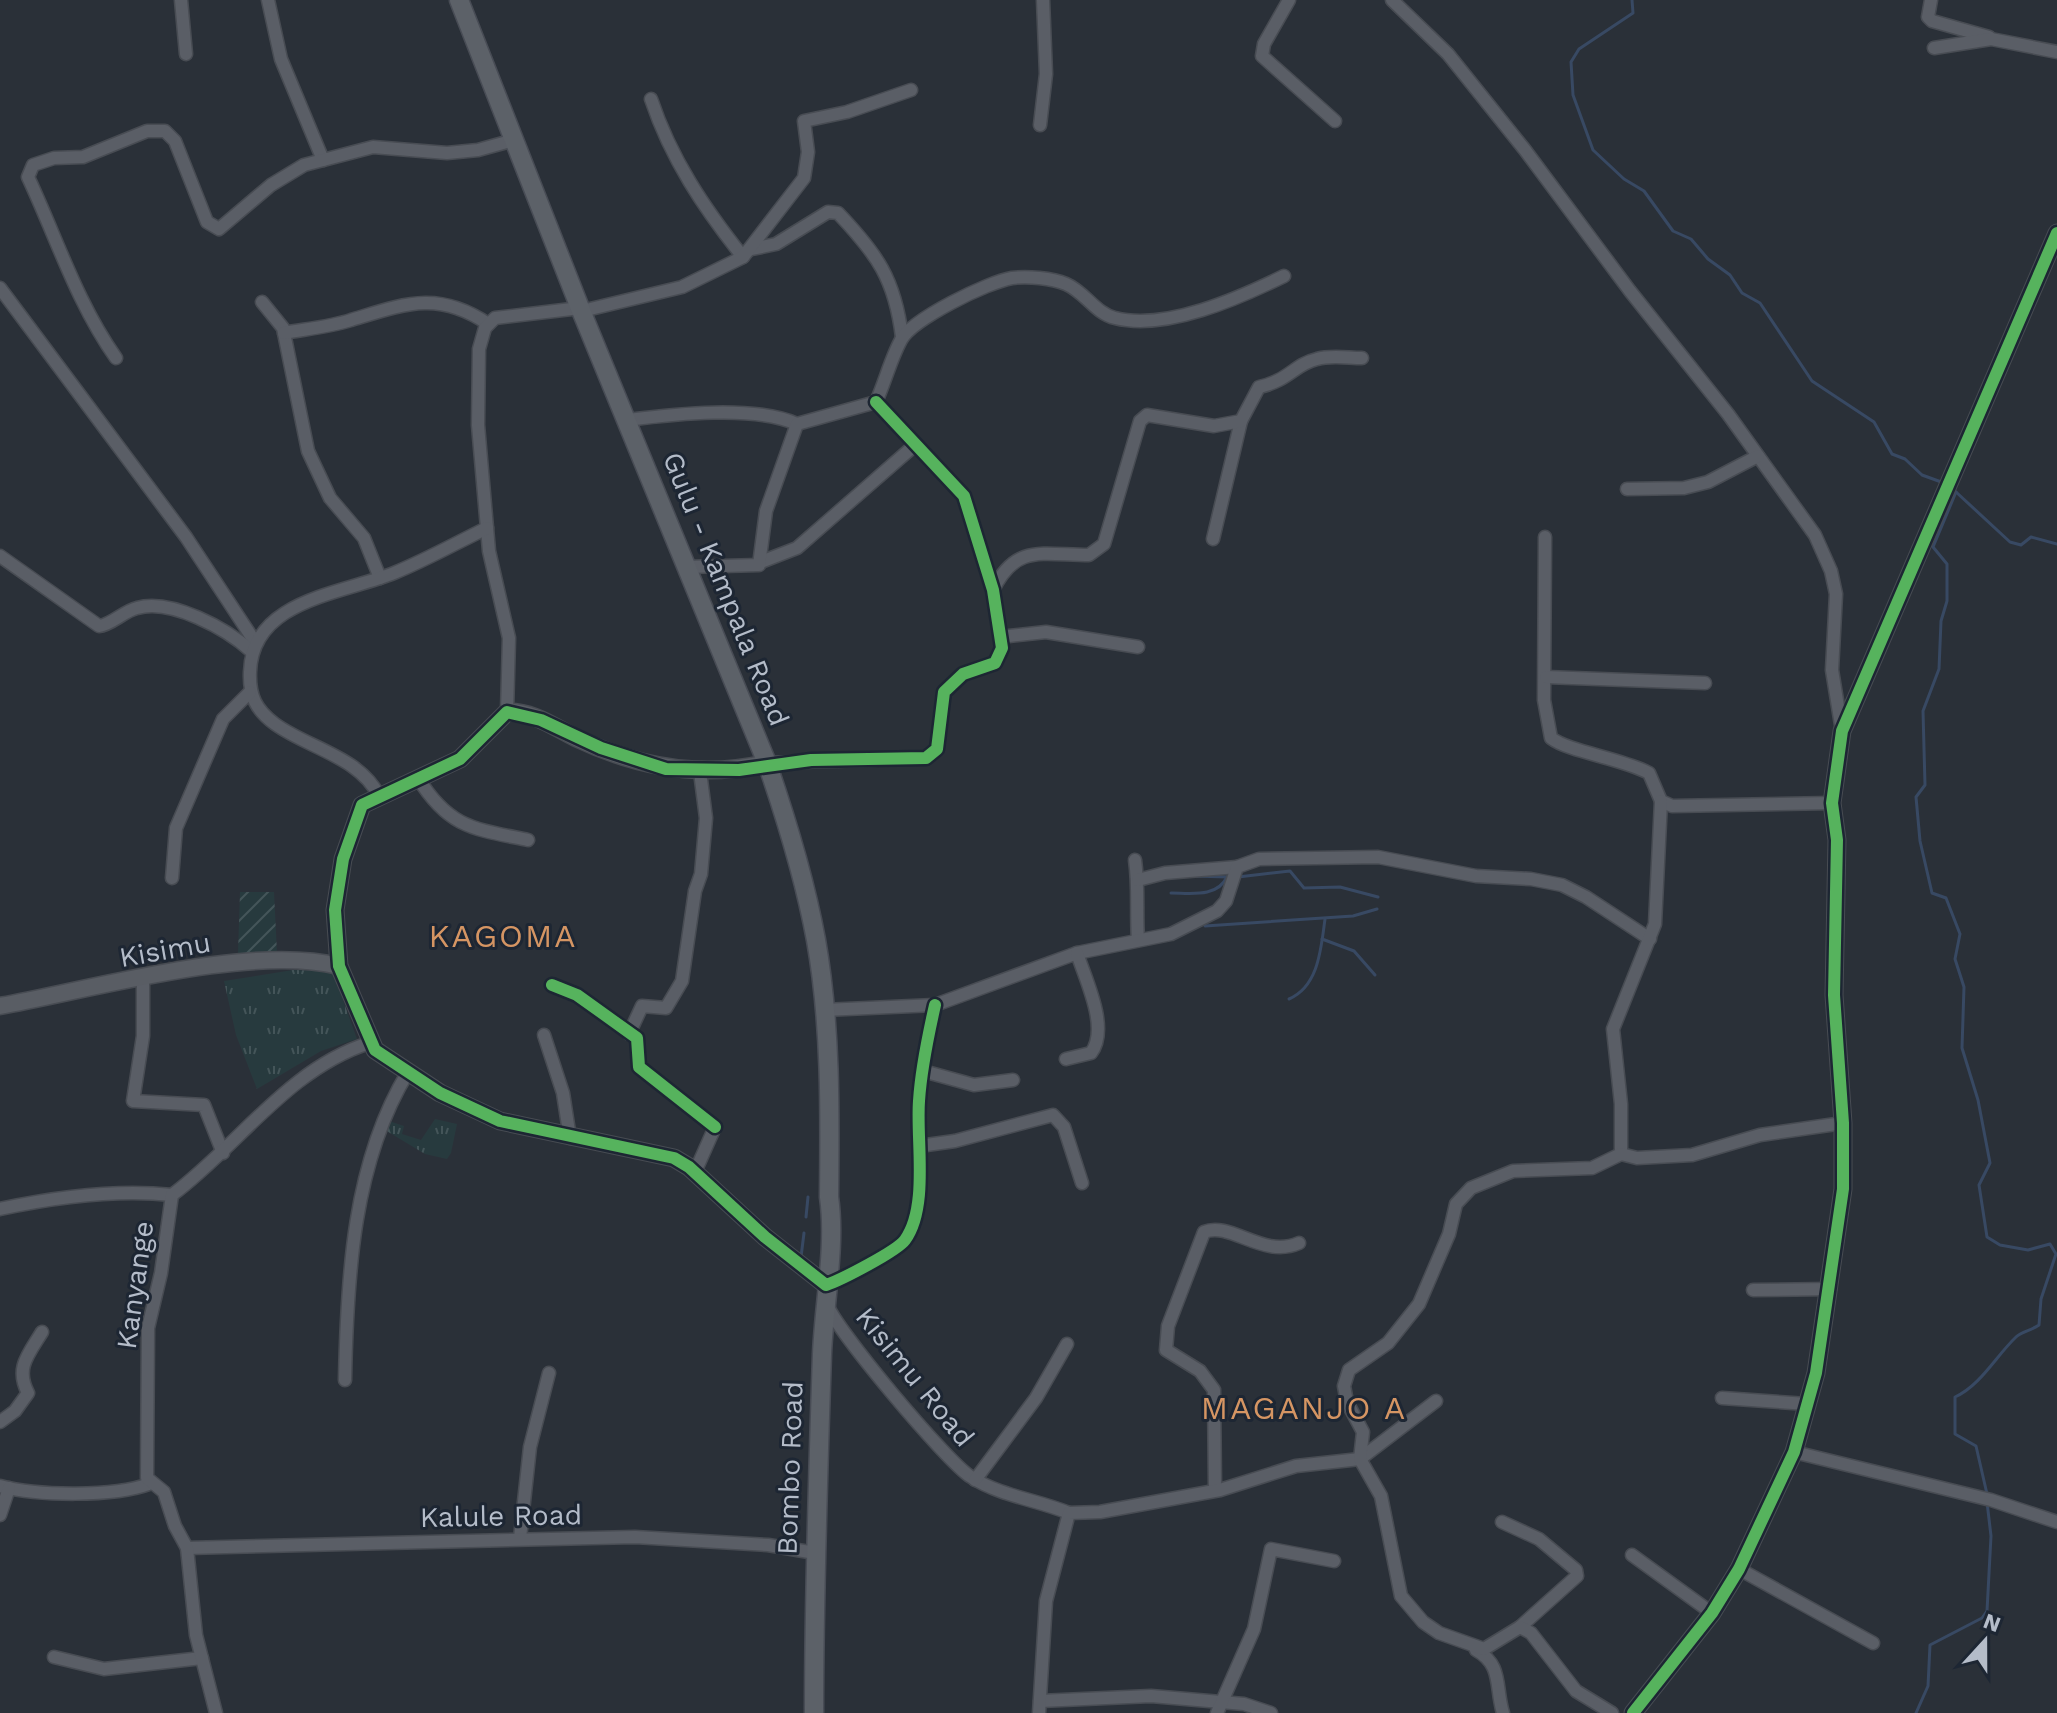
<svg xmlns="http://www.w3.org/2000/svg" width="2057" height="1713" font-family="'Work Sans',sans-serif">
  <defs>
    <pattern id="grass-tufts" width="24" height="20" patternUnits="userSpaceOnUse" patternTransform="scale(2)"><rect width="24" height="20" fill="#273a3e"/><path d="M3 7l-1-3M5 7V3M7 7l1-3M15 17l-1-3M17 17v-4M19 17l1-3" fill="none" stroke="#445559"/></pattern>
    <pattern id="garden-furrows" width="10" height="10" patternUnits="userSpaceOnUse" patternTransform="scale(2)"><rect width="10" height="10" fill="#273a3e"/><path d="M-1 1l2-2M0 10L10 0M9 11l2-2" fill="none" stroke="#445559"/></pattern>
  </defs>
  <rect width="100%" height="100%" fill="#2a3038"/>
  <g fill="url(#grass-tufts)">
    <polygon points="293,970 329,971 334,975 357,1039 321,1051 257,1089 236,1035 224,981"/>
    <polygon points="435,1119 457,1124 451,1153 447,1159 425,1154 385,1130 389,1121 404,1126 402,1134 421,1140"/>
  </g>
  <polygon fill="url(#garden-furrows)" points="240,892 274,892 277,953 238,953"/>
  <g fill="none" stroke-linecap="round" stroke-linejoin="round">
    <g stroke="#384963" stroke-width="3">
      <polyline points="1632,0 1633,13 1579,49 1571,62 1573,95 1593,150 1624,179 1644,191 1673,231 1691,239 1708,259 1730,275 1742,293 1760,303 1812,381 1874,422 1892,454 1905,459 1922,475 1944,483"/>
      <path d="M1956 492 1933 547 1947 564V601L1941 621 1939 669 1923 711 1925 785 1916 797 1920 841 1932 893 1946 898 1960 934 1955 959 1964 987 1962 1048 1978 1100 1990 1163 1979 1185 1987 1237 2000 1245 2028 1250 2050 1244 2056 1254 2041 1299 2039 1325C2032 1330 2021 1332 2016 1337 1996 1356 1980 1386 1955 1397V1434L1976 1446 1987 1494"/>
      <polyline points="1956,492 2010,542 2021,545 2031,537 2057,544"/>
      <polyline points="1192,876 1228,877"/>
      <polyline points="1238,877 1290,871 1304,888 1340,887 1378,897"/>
      <path d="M1171 893C1190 893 1217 898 1227 877"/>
      <polyline points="1205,926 1353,916 1377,909"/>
      <polyline points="1322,939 1354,951 1375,975"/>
      <path d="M1289 999C1319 986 1321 948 1325 919"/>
      <polyline points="806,1217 808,1197"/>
      <polyline points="801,1257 804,1233"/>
      <polyline points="1916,1713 1928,1686 1930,1645 1982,1618 1987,1611 1991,1536 1987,1502"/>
    </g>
    <g stroke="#484c53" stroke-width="15">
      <g id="street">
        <polyline points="181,0 186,54"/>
        <polyline points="268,0 281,59 323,160"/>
        <polyline points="1289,0 1264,44 1262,56 1335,121"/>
        <polyline points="1392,0 1448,54 1525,150 1630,291 1728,414 1815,535 1831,571 1836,594 1832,670 1842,731"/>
        <polyline points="1931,0 1928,17 1932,21 1989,37"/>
        <polyline points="1934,48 1991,39 2057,52"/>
        <path d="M651 99C671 159 704 208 743 257"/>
        <polyline points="1040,125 1046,74 1043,0"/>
        <path d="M752 249 776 244 828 212 838 213C877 254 895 279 902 337"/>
        <polyline points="0,288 186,537 255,642"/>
        <polyline points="262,302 283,328 308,451 330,498 364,538 380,578"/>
        <polyline points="582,311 682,287 743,257 804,178 808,152 804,121 847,112 911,90"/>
        <path d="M284 333C306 329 330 327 351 320 404 304 438 290 488 324"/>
        <path d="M116 358C77 303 57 239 28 177L33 165 54 158 83 157 147 131H165L175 141 207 222 219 229 271 185 304 165 373 147 447 153 478 150 514 140"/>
        <path d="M876 402C885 382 891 358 901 340 912 319 988 282 1012 278 1027 276 1052 278 1066 284 1085 292 1096 314 1115 318 1166 331 1239 298 1284 276"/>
        <path d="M628 420C674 414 755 405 797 424"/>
        <polyline points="1627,489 1684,488 1708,482 1758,456"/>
        <path d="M1545 537 1544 700 1551 738C1569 752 1621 758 1649 773L1661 801 1672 806 1832 803"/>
        <polyline points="1213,539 1241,421"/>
        <path d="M0 556 99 626C111 625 124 611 137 608 171 598 227 629 251 651"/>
        <polyline points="761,562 797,548 915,445"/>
        <polyline points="686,567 759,565 766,511 797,424 876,402"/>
        <path d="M993 590C1016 543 1043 555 1089 555L1104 544 1140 421 1147 415 1214 426 1241 421 1259 387C1288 381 1295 364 1317 359 1330 355 1348 358 1362 358"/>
        <polyline points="1000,637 1046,632 1138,647"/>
        <polyline points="1546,677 1705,683"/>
        <polyline points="507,712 509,638 489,551 478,425 479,349 485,328 495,318 580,308"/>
        <polyline points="767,763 926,758 937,749 944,692 963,674 995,663 1002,648 993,590 964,496 876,402"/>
        <path d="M418 778C449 828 474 829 528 840"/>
        <path d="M379 796C360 757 308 748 275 724 256 710 249 696 250 672 252 600 341 594 394 573 426 560 456 543 487 528"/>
        <path d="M1135 860C1139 888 1136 912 1138 940"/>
        <polyline points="172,878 176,828 223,719 250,692"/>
        <polyline points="1138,880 1165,873 1237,867"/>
        <polyline points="143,979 143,1036 133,1101 204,1105 223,1153"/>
        <polyline points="552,985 577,995 637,1038 639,1067 715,1127 695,1172"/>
        <polyline points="824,1010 935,1005 1077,953 1171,934 1217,911 1226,901 1237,867 1259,859 1378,857 1476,876 1531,879 1562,885 1586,897 1650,939"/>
        <polyline points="629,1034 642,1006 666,1008 682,981 695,891 701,874 706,818 700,772"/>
        <polyline points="544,1035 563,1093 570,1138"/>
        <path d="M1066 1059 1091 1053C1110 1028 1085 979 1077 953"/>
        <polyline points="923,1071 974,1085 1013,1080"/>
        <polyline points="919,1146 955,1141 1053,1115 1064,1127 1082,1183"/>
        <polyline points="1621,1154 1621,1104 1613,1029 1655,924 1661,801"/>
        <path d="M0 1209C56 1197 115 1189 172 1195"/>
        <path d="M826 1285C841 1280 897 1251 905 1240 929 1207 916 1140 919 1101 921 1069 928 1036 935 1005"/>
        <polyline points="1753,1290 1830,1289"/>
        <path d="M826 1302C833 1327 947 1462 971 1477 1000 1496 1038 1500 1069 1513"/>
        <path d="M345 1380C347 1277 353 1162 408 1072"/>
        <polyline points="1722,1398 1807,1404"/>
        <path d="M0 1422 15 1411 28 1393C15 1368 28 1355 42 1332"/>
        <polyline points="1794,1452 1991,1500 2057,1522"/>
        <polyline points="975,1480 1036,1398 1067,1344"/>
        <path d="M0 1486C37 1496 114 1497 149 1484"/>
        <path d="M1215 1490 1214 1390 1200 1371 1166 1350 1168 1326 1204 1232C1231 1221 1263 1259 1299 1243"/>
        <polyline points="0,1515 9,1488"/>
        <polyline points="1502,1522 1539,1539 1576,1570 1577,1576 1520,1627"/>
        <polyline points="520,1538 530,1447 549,1373"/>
        <polyline points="187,1548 635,1537 768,1545 815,1553"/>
        <polyline points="1632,1555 1712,1613"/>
        <polyline points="1739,1569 1873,1643"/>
        <path d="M1476 1650C1503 1665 1495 1687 1503 1713"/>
        <polyline points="54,1657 104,1669 202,1658"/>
        <polyline points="1040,1701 1151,1696 1244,1704 1271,1713"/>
        <path d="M216 1713 196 1635 187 1548 175 1526 164 1492 147 1478 148 1328 161 1273 172 1195C239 1145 288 1069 369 1043"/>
        <polyline points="1039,1713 1046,1601 1069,1513 1100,1512 1220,1490 1296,1466 1360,1459 1436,1401"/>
        <polyline points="1217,1713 1254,1629 1271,1549 1334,1561"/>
        <polyline points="1612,1713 1576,1691 1531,1633 1520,1627 1484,1649 1439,1633 1423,1622 1401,1596 1381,1496 1360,1459 1363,1432 1347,1402 1344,1386 1349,1370 1388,1343 1419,1304 1449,1234 1456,1204 1471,1188 1513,1171 1592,1168 1621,1154 1637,1158 1692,1155 1760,1135 1843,1123"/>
      </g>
    </g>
    <g stroke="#484c53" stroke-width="19">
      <g id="secondary">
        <path d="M767 763C700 779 637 767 576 738 554 727 533 711 507 712L460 759 362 805 343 859 335 910 339 966 375 1050 440 1093 500 1121 674 1158 689 1167 765 1237 826 1285"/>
        <path d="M0 1006C93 989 250 944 339 966"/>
        <polyline points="1633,1713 1712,1613 1739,1569 1794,1452 1816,1373 1843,1189 1843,1123 1834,995 1837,840 1832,803 1842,731 2057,233"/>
      </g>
    </g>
    <g stroke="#484c55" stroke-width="21">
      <path id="primary" d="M459 0 580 308 767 763C787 821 805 880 816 940 831 1024 830 1113 829 1197 836 1246 824 1304 822 1354 818 1474 814 1593 814 1713"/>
    </g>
    <use href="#street" stroke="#5a5e66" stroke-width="12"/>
    <use href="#secondary" stroke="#595d64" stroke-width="16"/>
    <use href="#primary" stroke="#5c6168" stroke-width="18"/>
    <g stroke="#1d2633" stroke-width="17">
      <g id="cycleway">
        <path d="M876 402 964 496 993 590 1002 648 995 663 963 674 944 692 937 749 926 758 811 760 739 770 666 769 601 748 541 720 507 712 460 759 362 805 343 859 335 910 339 966 375 1050 440 1093 500 1121 674 1158 689 1167 765 1237 826 1285C841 1280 897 1251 905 1240 929 1207 916 1140 919 1101 921 1069 928 1036 935 1005"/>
        <polyline points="552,985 577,995 637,1038 639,1067 715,1127"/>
        <polyline points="1633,1713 1712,1613 1739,1569 1794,1452 1816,1373 1843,1189 1843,1123 1834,995 1837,840 1832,803 1842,731 2057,233"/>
      </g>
    </g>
    <use href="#cycleway" stroke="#56b35d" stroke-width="12"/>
  </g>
  <g text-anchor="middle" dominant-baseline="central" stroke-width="6" stroke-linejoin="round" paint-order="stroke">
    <g font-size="28" fill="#b4bcc9" stroke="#1d2633">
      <text transform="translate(726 589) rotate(68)">Gulu - Kampala Road</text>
      <text transform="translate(165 950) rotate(-10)">Kisimu</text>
      <text transform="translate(135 1285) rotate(-82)">Kanyange</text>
      <text transform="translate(915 1377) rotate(51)">Kisimu Road</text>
      <text transform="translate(790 1468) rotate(-88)">Bombo Road</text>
      <text transform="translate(501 1516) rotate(-1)">Kalule Road</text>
    </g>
    <g font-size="32" letter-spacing="2" fill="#d59563" stroke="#1d2633">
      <text x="503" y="936">KAGOMA</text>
      <text x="1304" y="1408">MAGANJO A</text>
    </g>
  </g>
  <g transform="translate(1985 1641) rotate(21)" stroke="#1d2633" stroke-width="6" paint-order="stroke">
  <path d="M0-6L14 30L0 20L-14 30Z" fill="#b4bcc9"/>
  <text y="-12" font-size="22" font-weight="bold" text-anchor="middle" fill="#b4bcc9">N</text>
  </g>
</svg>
